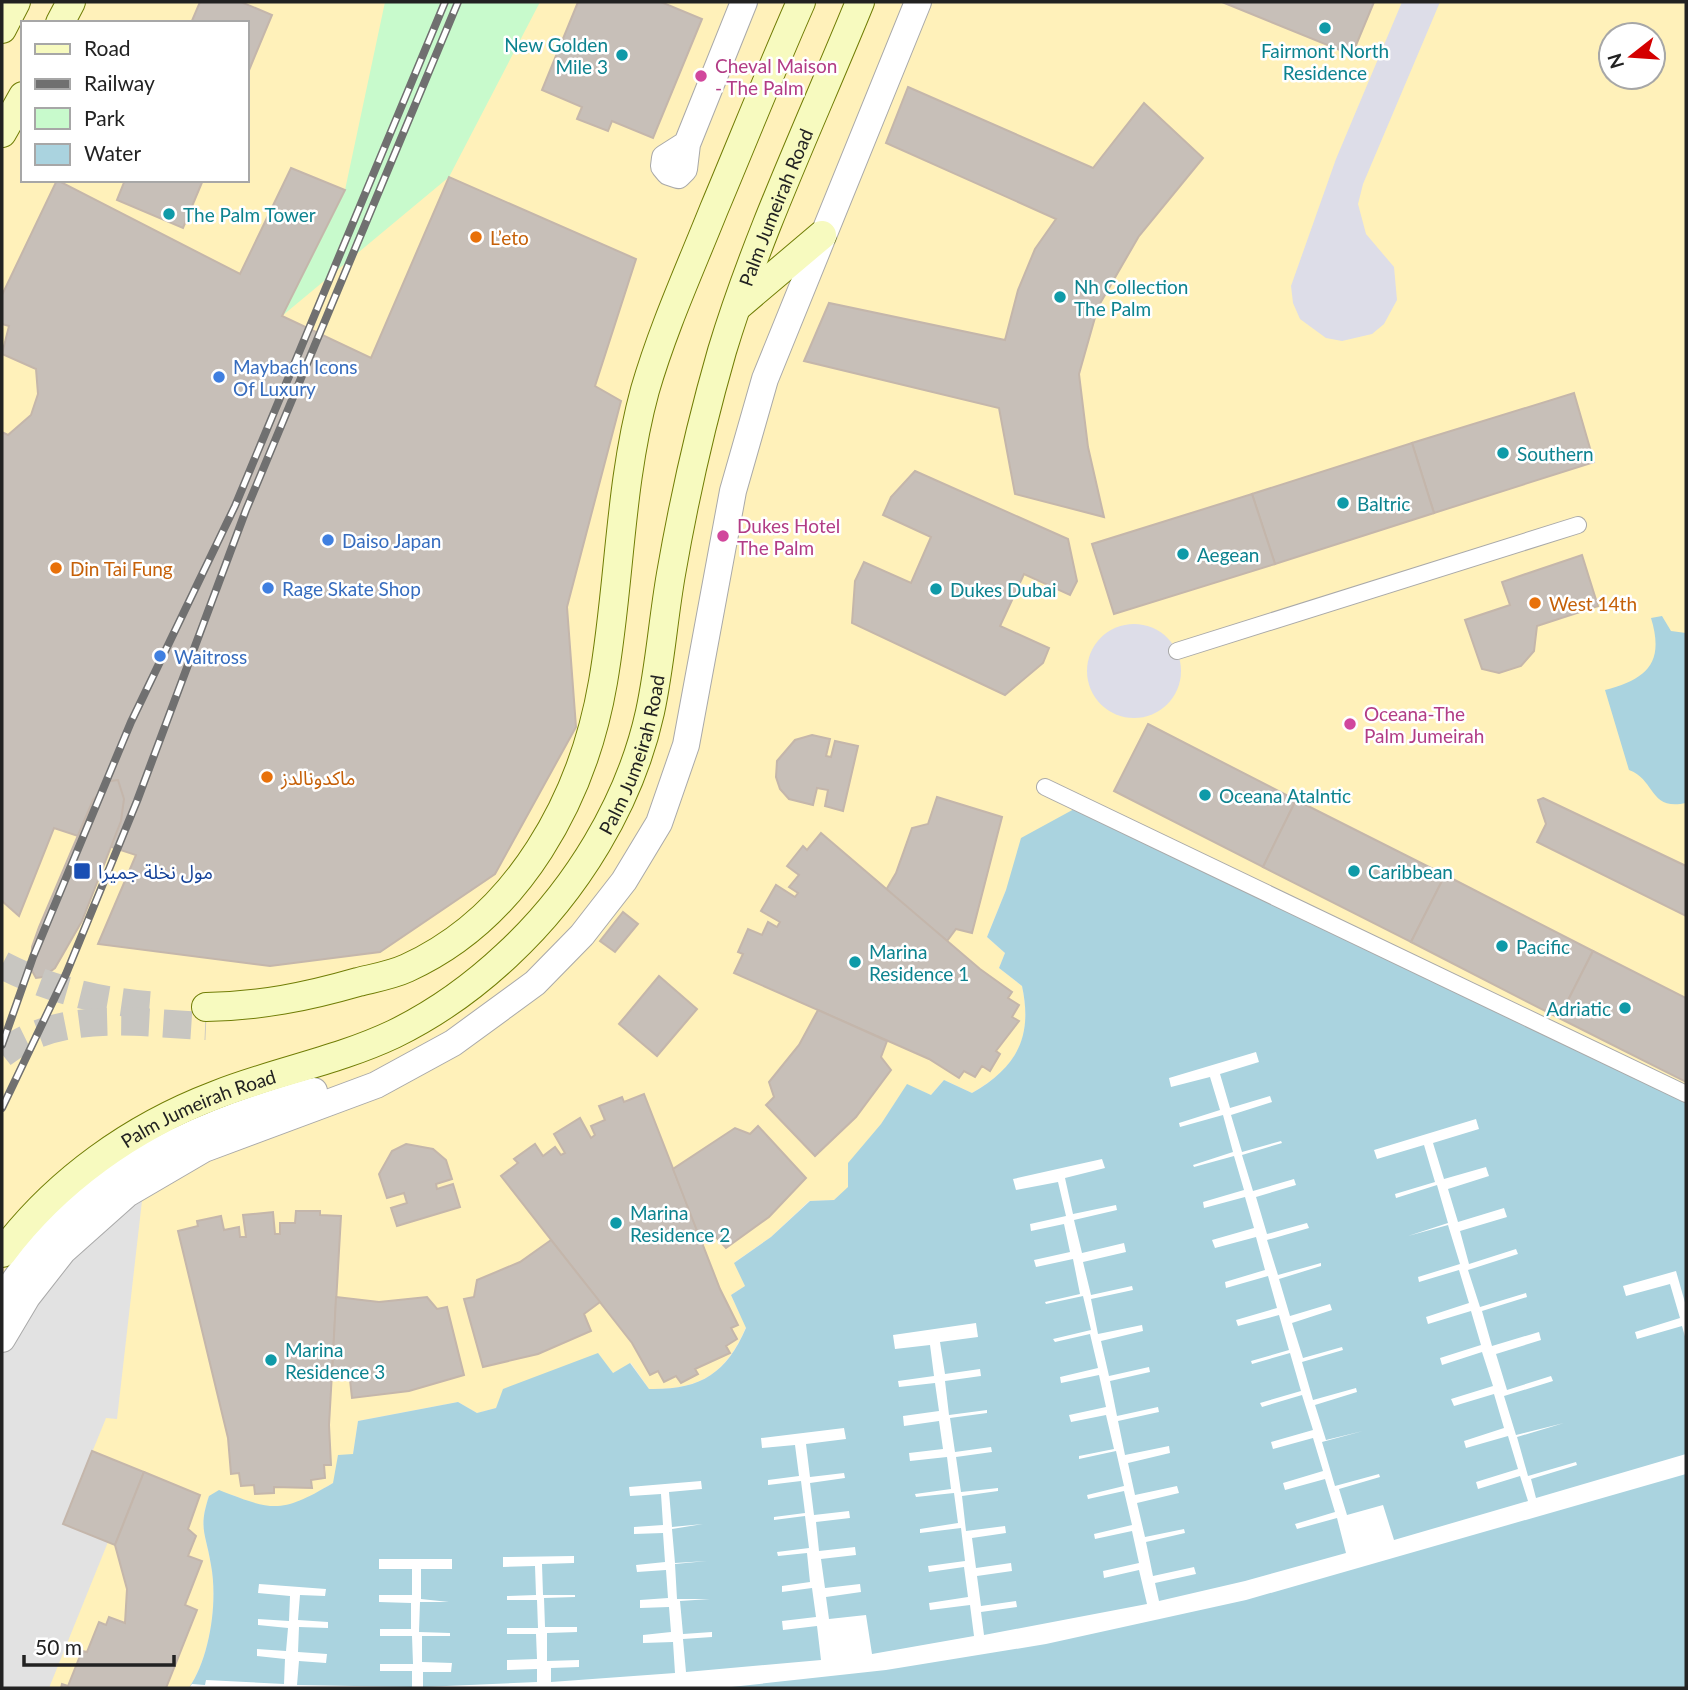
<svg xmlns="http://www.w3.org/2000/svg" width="1688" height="1690" font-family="Lato,'Noto Sans Arabic',sans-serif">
  <rect width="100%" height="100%" fill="#f2efe9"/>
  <path fill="#fff1ba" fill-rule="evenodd" d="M2 2H1686V1098L1006 890 987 937 1005 953 999 968 1022 986C1033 1038 1017 1067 972 1093L944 1080 931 1095 907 1085 881 1124 849 1187 834 1200 809 1201 771 1237 735 1262 745 1286 731 1295 746 1327C726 1374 700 1390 649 1389L631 1363 613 1373 545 1374 504 1389 496 1408 477 1413 458 1402 358 1421 353 1455 333 1483 304 1500 278 1508 250 1503 233 1495 209 1496C198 1529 206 1533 211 1565 218 1602 210 1657 189 1688H2ZM23 23H247V180H23ZM1611 35H1653V77H1611Z"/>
  <polygon fill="#c8facc" points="385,2 540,2 449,177 282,316 345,190"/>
  <polygon fill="#e2e2e2" points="143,1192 117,1419 106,1418 63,1524 108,1542 49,1688 2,1688 2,1354 29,1307 66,1261"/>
  <g fill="#dddde8">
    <polygon points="1402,2 1440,2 1363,184 1358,204 1366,234 1394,267 1397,300 1384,324 1372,334 1342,341 1326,338 1300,319 1293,303 1291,286 1336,159"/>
    <circle cx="1134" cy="671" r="47"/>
  </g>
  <g fill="#aad3df">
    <path d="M1662 616 1671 631 1686 633V803C1649 811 1656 780 1629 770L1605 690C1646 679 1665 664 1651 618Z"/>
    <path d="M1087 802 1686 1098V1688H189C210 1657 218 1602 211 1565 206 1533 198 1529 209 1496L219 1490C273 1511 281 1514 333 1483L338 1455 353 1454 358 1421 458 1402 477 1413 496 1408 503 1389 598 1353 613 1373 630 1363 649 1389C700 1390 726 1374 746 1328L731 1295 745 1286 734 1263 771 1237 810 1201 834 1200 848 1187V1163L881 1124 907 1084 931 1095 944 1080 972 1093C1017 1067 1033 1037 1022 986L999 968 1005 953 987 937 1006 890 1021 838Z"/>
  </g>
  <g fill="#fff">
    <polygon points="1256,1052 1259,1062 1220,1074 1230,1108 1270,1096 1272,1102 1231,1115 1242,1152 1281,1141 1282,1143 1242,1155 1253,1191 1294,1179 1296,1185 1256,1197 1267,1234 1307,1223 1309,1228 1267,1240 1278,1275 1321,1263 1321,1266 1279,1279 1290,1316 1330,1304 1332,1310 1292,1323 1303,1358 1342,1347 1343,1350 1302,1362 1313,1400 1356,1388 1357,1392 1315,1405 1326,1440 1363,1431 1322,1442 1335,1486 1379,1474 1380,1477 1339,1489 1347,1515 1383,1505 1394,1540 1528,1501 1520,1476 1478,1489 1476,1482 1518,1469 1508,1436 1466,1448 1464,1441 1504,1428 1494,1394 1454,1406 1451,1399 1493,1386 1482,1352 1442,1365 1440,1358 1481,1345 1471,1311 1428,1324 1426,1317 1469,1303 1459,1270 1419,1282 1418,1277 1460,1264 1448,1225 1408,1236 1448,1223 1437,1185 1396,1198 1395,1194 1435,1182 1424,1145 1377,1159 1374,1150 1476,1119 1479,1129 1433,1143 1444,1179 1486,1167 1489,1176 1448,1189 1458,1222 1504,1208 1507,1217 1460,1231 1469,1264 1516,1249 1518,1254 1468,1270 1480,1307 1526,1293 1527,1297 1482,1311 1492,1346 1539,1332 1541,1340 1496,1354 1507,1390 1551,1376 1553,1381 1504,1396 1516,1435 1564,1423 1517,1437 1528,1476 1576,1462 1577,1465 1531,1479 1536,1498 1686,1454 1686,1474 1246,1600 1046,1644 886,1670 722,1688 189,1688 192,1684 205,1685 206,1680 284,1684 285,1659 257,1656 257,1649 286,1651 288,1628 258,1625 258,1619 289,1621 290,1596 258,1593 259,1584 326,1589 325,1596 300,1595 298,1620 328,1622 328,1628 299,1627 298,1652 327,1654 326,1663 299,1661 297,1685 412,1687 412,1671 380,1671 380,1664 413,1664 412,1636 380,1636 380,1629 411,1629 411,1603 379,1602 379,1595 412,1595 412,1569 379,1569 379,1559 452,1559 452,1569 421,1569 421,1599 449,1602 420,1602 419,1632 450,1633 450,1636 422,1636 422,1662 452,1663 451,1672 423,1672 423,1687 537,1682 537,1669 507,1670 507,1660 537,1659 536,1634 507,1634 507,1628 538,1628 537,1600 507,1600 507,1596 536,1595 535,1566 503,1567 503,1557 574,1556 574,1563 542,1564 543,1595 575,1595 575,1597 544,1598 545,1627 577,1627 577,1632 547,1633 547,1661 579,1660 579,1667 551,1668 551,1682 675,1673 673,1642 643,1643 643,1635 671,1632 669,1607 640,1608 640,1600 668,1598 666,1570 637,1572 636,1565 665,1562 663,1533 634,1534 634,1527 663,1525 661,1494 630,1496 629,1487 701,1481 702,1489 669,1492 672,1527 703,1524 672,1529 675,1563 707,1561 675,1564 677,1599 710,1599 680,1601 683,1634 712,1632 712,1637 683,1639 686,1672 821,1660 817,1626 783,1630 782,1621 816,1617 812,1588 782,1592 782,1586 810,1582 807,1553 778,1556 777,1552 809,1548 805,1516 774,1520 774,1517 805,1513 801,1481 768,1485 768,1480 799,1476 795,1445 762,1448 761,1438 844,1428 846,1439 806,1444 810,1477 844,1473 845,1478 810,1483 814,1515 849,1511 850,1518 816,1522 819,1551 855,1547 856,1555 821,1559 825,1588 860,1584 861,1592 826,1597 829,1619 866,1615 872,1654 974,1636 970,1605 930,1610 929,1603 968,1597 964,1567 929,1572 928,1566 965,1561 961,1528 920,1533 920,1529 958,1523 954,1493 916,1497 915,1494 951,1489 947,1457 910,1461 909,1453 943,1449 939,1421 904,1426 903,1416 939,1411 935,1383 899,1387 898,1381 934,1376 930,1345 895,1349 893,1335 976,1323 978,1337 940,1342 945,1374 980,1369 981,1376 945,1381 949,1415 987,1410 987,1413 950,1418 955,1452 991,1447 992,1452 956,1457 961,1492 998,1488 998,1491 962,1496 966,1531 1005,1526 1006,1533 972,1538 976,1568 1011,1563 1012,1571 977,1576 981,1606 1016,1601 1017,1607 981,1612 984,1635 1147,1604 1139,1570 1104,1578 1103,1571 1139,1563 1132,1531 1095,1539 1094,1534 1132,1525 1124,1491 1088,1499 1087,1495 1124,1486 1116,1451 1079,1459 1079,1456 1114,1449 1106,1415 1071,1422 1069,1415 1106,1407 1099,1375 1061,1383 1060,1377 1098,1368 1090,1334 1055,1342 1053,1339 1091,1330 1083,1296 1046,1304 1045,1302 1080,1294 1073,1259 1036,1267 1034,1260 1070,1252 1064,1224 1031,1231 1030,1224 1066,1216 1058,1182 1016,1190 1013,1179 1102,1159 1105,1168 1065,1178 1073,1214 1116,1205 1117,1210 1074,1220 1082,1253 1124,1243 1126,1252 1083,1262 1091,1295 1132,1286 1133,1290 1091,1299 1098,1334 1142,1325 1143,1331 1101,1341 1109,1376 1149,1367 1150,1372 1110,1381 1117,1416 1158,1407 1159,1412 1118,1421 1125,1455 1169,1446 1170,1453 1128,1463 1135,1495 1177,1486 1179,1493 1137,1503 1145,1537 1184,1529 1185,1533 1146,1542 1153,1576 1194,1567 1196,1574 1155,1583 1159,1601 1245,1581 1346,1553 1337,1518 1297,1529 1295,1524 1335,1512 1325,1479 1285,1490 1283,1483 1323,1471 1313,1438 1273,1449 1271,1442 1313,1430 1302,1395 1262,1407 1260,1403 1301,1391 1290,1353 1252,1364 1251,1361 1289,1350 1279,1315 1238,1326 1236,1320 1277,1308 1268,1276 1226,1288 1225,1282 1265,1270 1256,1237 1215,1248 1212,1240 1254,1228 1245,1197 1204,1208 1203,1202 1244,1190 1234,1156 1194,1167 1193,1165 1233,1152 1223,1115 1180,1127 1179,1123 1220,1110 1210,1077 1171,1087 1169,1078"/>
    <polygon points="1676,1271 1686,1306 1686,1340 1682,1326 1637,1339 1635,1332 1680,1318 1670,1284 1626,1296 1623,1286"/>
  </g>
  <g fill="#c7bfb8" stroke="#c4b6ab" stroke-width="2">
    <polygon points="200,2 241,2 272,15 247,75 247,23 191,23"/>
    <polygon points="578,2 661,2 702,19 653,138 612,121 608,131 577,119 582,107 542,90"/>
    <polygon points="1222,2 1374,2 1352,55"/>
    <polygon points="908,87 1093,168 1144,103 1203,158 1139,236 1098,307 1079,374 1088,447 1104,517 1015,494 999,408 804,361 829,303 1005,340 1018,290 1035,249 1056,219 886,143"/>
    <polygon points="291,168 345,190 282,316 371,358 449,177 636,259 595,386 621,401 567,607 576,727 495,874 380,952 270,966 98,944 136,855 54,828 19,916 2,901 2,432 8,435 31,415 38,394 36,369 2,354 9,326 2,324 2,295 57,180 240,274"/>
    <polygon points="125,180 203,180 183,228 117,200"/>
    <polygon points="1574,393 1594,462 1434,513 1412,443"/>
    <polygon points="1412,443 1434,513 1275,564 1252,494"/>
    <polygon points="915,471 1068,539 1077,581 1070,595 1024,574 1000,626 1049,648 1043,663 1005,695 852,623 855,581 864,562 911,583 931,537 883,515 891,497"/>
    <polygon points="1252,494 1275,564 1114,614 1092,544"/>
    <polygon points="1582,555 1598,606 1537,626 1534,651 1521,666 1499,673 1482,669 1465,620 1510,605 1502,582"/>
    <polygon points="1148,724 1296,800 1263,867 1114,791"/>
    <polygon points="812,735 830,739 826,756 831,757 835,741 858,746 843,811 825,806 828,790 817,788 813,805 789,799 780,789 776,777 777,761 795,740"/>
    <polygon points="118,780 124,799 121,821 82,921 55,968 43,977 36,978 31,969 32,947 39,927 93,800 110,781"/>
    <polygon points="937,797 1002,817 972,933 956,929 947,941 886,890 896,873 912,828 928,824"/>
    <polygon points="1543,798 1686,866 1686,916 1537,842 1546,824 1538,800"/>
    <polygon points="1296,800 1445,875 1411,942 1263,867"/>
    <polygon points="821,833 980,969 1012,992 1008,998 1019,1005 1012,1017 1019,1021 996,1051 1000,1054 990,1071 982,1066 975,1077 964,1071 959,1078 929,1059 734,973 743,954 738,952 748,929 762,935 768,922 777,927 780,922 761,911 776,885 795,897 798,893 789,887 799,875 787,866 803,846 807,850"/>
    <polygon points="1445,875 1593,951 1559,1018 1411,942"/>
    <polygon points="623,912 638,924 615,952 600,941"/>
    <polygon points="1593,951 1686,998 1686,1082 1559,1018"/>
    <polygon points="659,976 697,1009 657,1056 619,1024"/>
    <polygon points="818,1010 887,1041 881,1057 891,1070 856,1117 815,1156 766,1105 774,1097 769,1082 799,1045"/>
    <polygon points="644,1094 720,1289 738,1325 731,1328 737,1339 726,1346 730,1353 695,1369 698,1374 681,1383 676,1376 664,1382 658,1371 650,1375 632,1343 501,1176 518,1163 514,1159 535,1144 543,1156 555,1147 561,1155 565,1153 554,1134 580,1118 591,1138 595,1135 591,1126 605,1120 599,1106 622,1097 624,1102"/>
    <polygon points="758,1126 806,1178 769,1217 726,1248 715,1236 701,1241 673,1169 735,1128 750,1134"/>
    <polygon points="406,1144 433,1149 446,1160 452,1179 436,1184 437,1189 453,1184 460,1207 397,1226 391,1208 407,1203 404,1193 387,1198 379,1174 392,1151"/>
    <polygon points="296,1211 320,1211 320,1215 341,1216 329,1425 331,1465 324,1465 325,1478 311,1480 312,1488 274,1487 274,1493 255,1494 254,1485 241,1486 239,1473 231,1474 228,1438 178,1231 198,1226 197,1221 221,1216 224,1230 239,1227 240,1237 246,1237 243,1215 273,1212 275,1234 280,1234 280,1223 295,1223"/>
    <polygon points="551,1240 600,1302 584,1314 591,1331 538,1354 483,1367 464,1299 474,1297 477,1280 520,1262"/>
    <polygon points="336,1297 379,1302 427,1297 437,1309 447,1307 464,1375 409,1391 352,1398 350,1380 332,1376"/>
    <polygon points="92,1451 144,1472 115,1545 63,1524"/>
    <polygon points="144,1472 200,1495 188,1529 196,1536 188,1556 202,1561 185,1605 197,1610 166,1688 61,1688 62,1684 68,1686 82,1651 87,1652 99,1622 106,1625 109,1617 125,1623 127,1589 115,1545"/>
  </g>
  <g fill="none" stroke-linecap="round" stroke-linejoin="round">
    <g stroke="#c8c6c1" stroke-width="28" stroke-dasharray="28 14" stroke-linecap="butt">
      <path d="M2 965C52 991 106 1003 162 1006"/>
      <path d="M2 1054C60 1009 137 1023 206 1026"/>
    </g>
    <g stroke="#a9a9a9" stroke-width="18">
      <g id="pedestrian">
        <polyline points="1177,651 1578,525"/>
        <polyline points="1045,787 1686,1094"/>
      </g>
    </g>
    <g stroke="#a9a9a9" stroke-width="28">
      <g id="tertiary">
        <polyline points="687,144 665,158 664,166 669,172 678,175 684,169 687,144 744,2"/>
        <path d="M2 1300C77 1177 181 1129 314 1091"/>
        <polyline points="2,1339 27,1297 63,1251 127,1194 204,1149 376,1085 453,1043 535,983 582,935 624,881 659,823 686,745 733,491 765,379 918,2"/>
      </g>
    </g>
    <g stroke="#707d05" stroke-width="30">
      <g id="secondary">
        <polyline points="60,23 71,2"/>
        <polyline points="2,29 16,2"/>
        <polyline points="2,133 23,96"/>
        <polyline points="738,306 822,235"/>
        <path d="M206 1007C260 1006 306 997 358 982 374 978 392 975 407 968 519 917 583 798 603 682 620 585 619 485 645 390 663 328 690 269 714 209 743 140 771 70 801 2"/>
        <path id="s1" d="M2 1253C56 1181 132 1127 216 1095 274 1072 337 1061 394 1034 435 1014 474 986 507 955 576 891 630 803 650 712 660 666 663 620 671 574 684 499 701 424 722 351 757 235 814 115 860 2"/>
      </g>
    </g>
    <use href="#pedestrian" stroke="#fff" stroke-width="16"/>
    <use href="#tertiary" stroke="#fff" stroke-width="26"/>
    <use href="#secondary" stroke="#f7fabf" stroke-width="28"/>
    <g stroke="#707070" stroke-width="8">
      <g id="rail">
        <polyline points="2,1045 33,957 131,722 235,506 445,2"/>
        <polyline points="2,1108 66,974 137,801 246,510 458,2"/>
      </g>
    </g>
    <use href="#rail" stroke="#fff" stroke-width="5" stroke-dasharray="16" stroke-linecap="butt"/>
  </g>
  <g fill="#0f9aa8" stroke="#fff" stroke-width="2.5">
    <circle cx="1325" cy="28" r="7"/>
    <circle cx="622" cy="55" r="7"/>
    <circle cx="169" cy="214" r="7"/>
    <circle cx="1060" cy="297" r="7"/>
    <circle cx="1503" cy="453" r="7"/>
    <circle cx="1343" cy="503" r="7"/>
    <circle cx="1183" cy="554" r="7"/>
    <circle cx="936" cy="589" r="7"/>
    <circle cx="1205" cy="795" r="7"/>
    <circle cx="1354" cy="871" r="7"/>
    <circle cx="1502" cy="946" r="7"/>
    <circle cx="855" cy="962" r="7"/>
    <circle cx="1625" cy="1008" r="7"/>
    <circle cx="616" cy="1223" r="7"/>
    <circle cx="271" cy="1360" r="7"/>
  </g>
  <g fill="#d1479c" stroke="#fff" stroke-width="2.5">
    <circle cx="701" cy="76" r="7"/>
    <circle cx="723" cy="536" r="7"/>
    <circle cx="1350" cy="724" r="7"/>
  </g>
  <g fill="#e8710a" stroke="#fff" stroke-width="2.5">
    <circle cx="476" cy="237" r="7"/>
    <circle cx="56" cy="568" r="7"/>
    <circle cx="1535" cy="603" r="7"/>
    <circle cx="267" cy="777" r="7"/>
  </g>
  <g fill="#3f7fe0" stroke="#fff" stroke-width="2.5">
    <circle cx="219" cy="377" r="7"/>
    <circle cx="328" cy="540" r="7"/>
    <circle cx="268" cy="588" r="7"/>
    <circle cx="160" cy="656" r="7"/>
  </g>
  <rect fill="#1a4fb4" stroke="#fff" stroke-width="2.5" x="73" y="862" width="18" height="18" rx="3.5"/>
  <g text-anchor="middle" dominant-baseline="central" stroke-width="5" stroke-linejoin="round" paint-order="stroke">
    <g font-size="19" fill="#0d838f" stroke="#fff" text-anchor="start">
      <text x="608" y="44" text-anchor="end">New Golden<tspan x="608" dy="22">Mile 3</tspan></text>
      <text x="1325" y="50" text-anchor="middle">Fairmont North<tspan x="1325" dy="22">Residence</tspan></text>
      <text x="183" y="214">The Palm Tower</text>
      <text x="1074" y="286">Nh Collection<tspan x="1074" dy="22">The Palm</tspan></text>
      <text x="1517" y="453">Southern</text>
      <text x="1357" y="503">Baltric</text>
      <text x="1197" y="554">Aegean</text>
      <text x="950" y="589">Dukes Dubai</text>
      <text x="1219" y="795">Oceana Atalntic</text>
      <text x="1368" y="871">Caribbean</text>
      <text x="1516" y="946">Pacific</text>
      <text x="869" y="951">Marina<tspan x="869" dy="22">Residence 1</tspan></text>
      <text x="1611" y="1008" text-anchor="end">Adriatic</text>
      <text x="630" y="1212">Marina<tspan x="630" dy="22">Residence 2</tspan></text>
      <text x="285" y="1349">Marina<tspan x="285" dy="22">Residence 3</tspan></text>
    </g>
    <g font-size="19" fill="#b23c85" stroke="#fff" text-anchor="start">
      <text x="715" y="65">Cheval Maison<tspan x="715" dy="22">- The Palm</tspan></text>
      <text x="737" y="525">Dukes Hotel<tspan x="737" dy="22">The Palm</tspan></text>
      <text x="1364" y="713">Oceana-The<tspan x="1364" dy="22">Palm Jumeirah</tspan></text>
    </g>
    <g font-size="19" fill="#222" stroke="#fff">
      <text stroke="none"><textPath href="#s1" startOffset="1404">Palm Jumeirah Road</textPath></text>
      <text stroke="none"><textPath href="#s1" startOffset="836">Palm Jumeirah Road</textPath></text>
      <text stroke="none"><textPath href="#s1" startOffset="248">Palm Jumeirah Road</textPath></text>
    </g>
    <g font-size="19" fill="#c56008" stroke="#fff" text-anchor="start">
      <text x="490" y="237">L’eto</text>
      <text x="70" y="568">Din Tai Fung</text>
      <text x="1549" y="603">West 14th</text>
      <text x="281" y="777">ماكدونالدز</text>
    </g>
    <g font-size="19" fill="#366cbe" stroke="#fff" text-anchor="start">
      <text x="233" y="366">Maybach Icons<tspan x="233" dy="22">Of Luxury</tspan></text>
      <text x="342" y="540">Daiso Japan</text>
      <text x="282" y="588">Rage Skate Shop</text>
      <text x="174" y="656">Waitross</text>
    </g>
    <g font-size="19" fill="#164399" stroke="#fff" text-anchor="start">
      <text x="98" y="871">مول نخلة جميرا</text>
    </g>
  </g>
  <rect width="1688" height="1690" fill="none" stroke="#222222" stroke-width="7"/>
  <rect x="21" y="21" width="228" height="161" fill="#ffffff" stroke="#a7a7a7" stroke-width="2"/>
  <rect x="35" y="44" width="35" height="10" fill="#f7fabf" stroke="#a7a7a7" stroke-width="2"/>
  <text x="84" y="56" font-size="21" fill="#222222">Road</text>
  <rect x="35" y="79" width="35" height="10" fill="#707070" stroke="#a7a7a7" stroke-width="2"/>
  <text x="84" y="91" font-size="21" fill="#222222">Railway</text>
  <rect x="35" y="108" width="35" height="21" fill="#c8facc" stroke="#a7a7a7" stroke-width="2"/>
  <text x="84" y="126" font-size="21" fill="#222222">Park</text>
  <rect x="35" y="144" width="35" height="21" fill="#aad3df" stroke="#a7a7a7" stroke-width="2"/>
  <text x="84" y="161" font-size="21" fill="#222222">Water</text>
  <g transform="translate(1632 56) rotate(253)"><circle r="33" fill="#ffffff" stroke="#a7a7a7" stroke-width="2"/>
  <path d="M0-5L12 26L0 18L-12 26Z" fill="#d40000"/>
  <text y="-10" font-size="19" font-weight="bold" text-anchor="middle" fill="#222222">N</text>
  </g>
  <path d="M24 1655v10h150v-10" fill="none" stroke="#222222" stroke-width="3.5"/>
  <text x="35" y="1655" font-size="21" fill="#222222" stroke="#ffffff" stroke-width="5" paint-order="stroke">50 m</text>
</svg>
